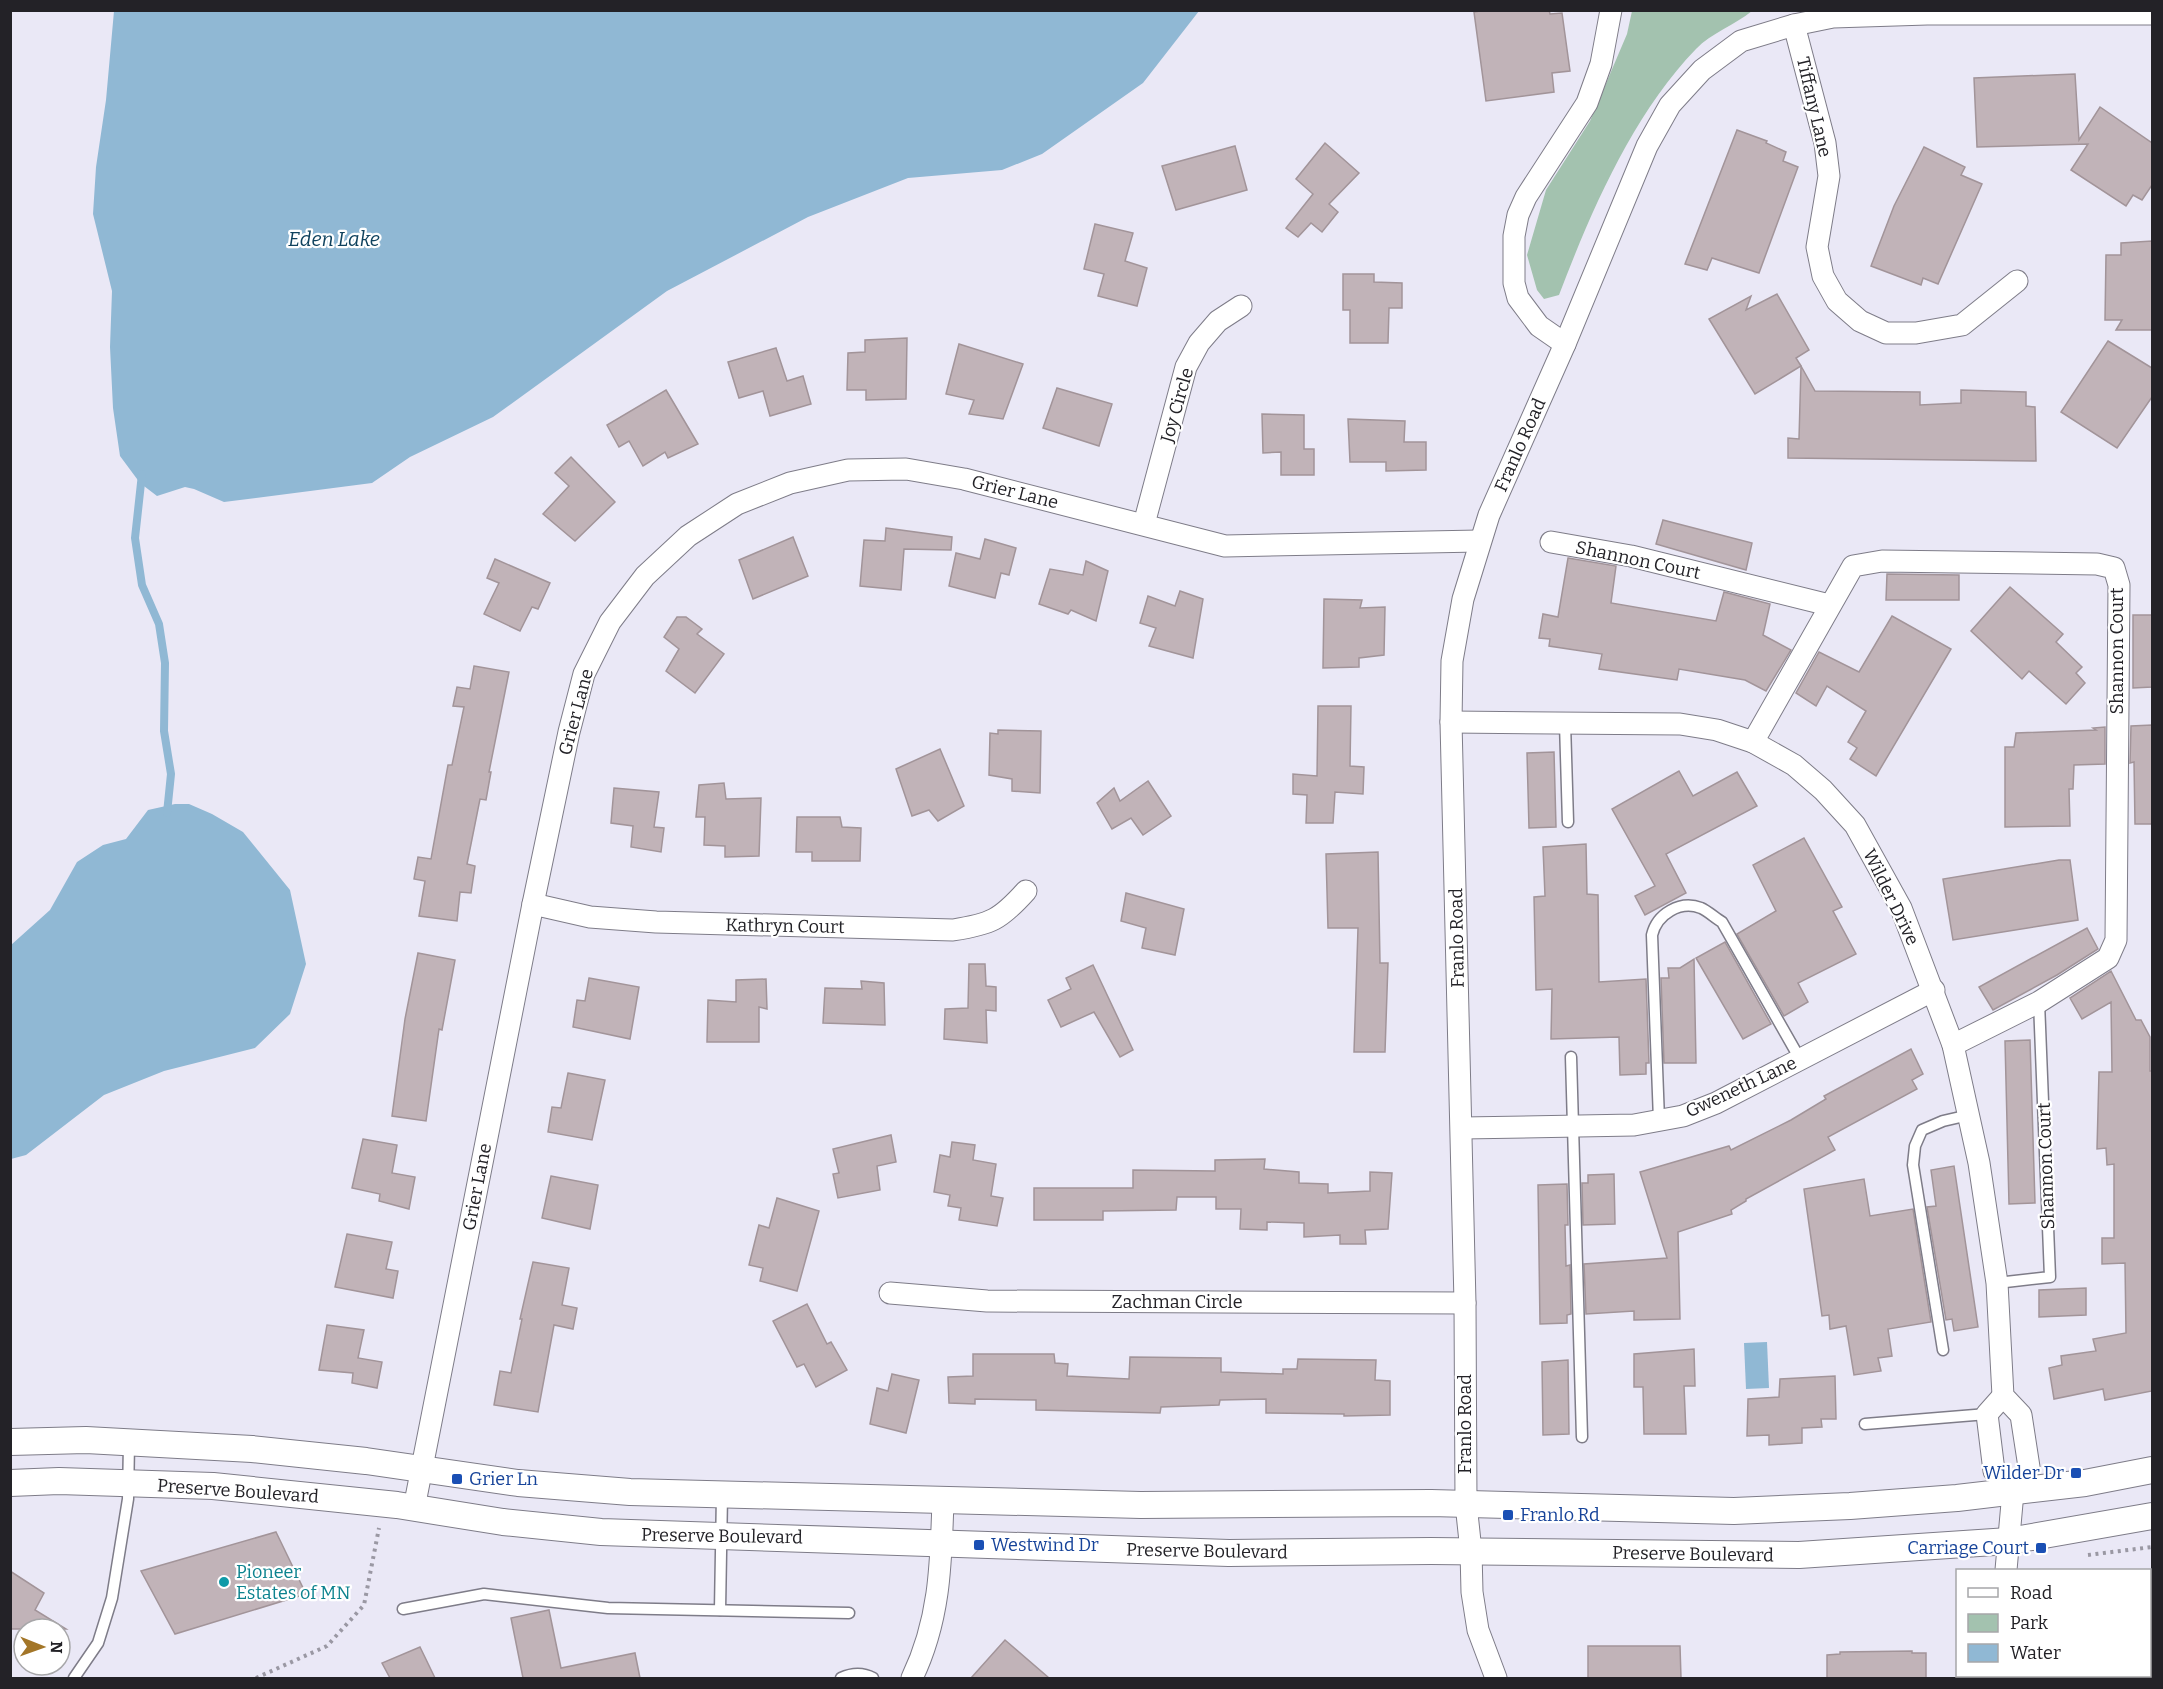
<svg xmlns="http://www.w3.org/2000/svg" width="2163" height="1689" font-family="Bitter,serif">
  <rect width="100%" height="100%" fill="#eae8f6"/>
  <path fill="#a3c2af" d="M1632 11H1752C1735 25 1711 33 1696 49 1633 114 1591 211 1559 295L1544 299 1537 290 1527 255 1546 190 1590 121 1627 34Z"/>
  <g fill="#90b8d4">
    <polygon points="114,11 114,10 1199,11 1143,83 1042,154 1002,170 908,178 808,217 667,291 493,417 410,457 372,483 224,502 194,489 185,487 157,496 140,483 120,456 113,408 110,347 112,291 93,214 96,167 106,100"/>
    <polygon points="175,804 189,804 212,814 243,832 290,890 306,964 290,1014 255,1048 164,1071 104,1095 26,1155 11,1159 11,945 50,910 77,862 103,845 126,839 148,810"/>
    <polygon points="1767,1342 1769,1388 1746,1389 1744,1343"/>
  </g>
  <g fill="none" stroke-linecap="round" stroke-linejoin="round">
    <polyline stroke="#90b8d4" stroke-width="8" points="142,474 135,538 142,585 159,624 165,663 164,731 171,774 167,813"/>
  </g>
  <g fill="#c1b3b8" stroke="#a29499" stroke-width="1.5">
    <polygon points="1486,10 1549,10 1550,14 1562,13 1570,71 1552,73 1554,92 1486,101 1474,12"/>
    <polygon points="2075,74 2079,140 2100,107 2152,143 2152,185 2142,200 2133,195 2126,206 2071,170 2088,144 1977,147 1974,78"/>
    <polygon points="1737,130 1767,141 1766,143 1786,152 1783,161 1798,167 1759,273 1712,258 1707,270 1685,264"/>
    <polygon points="1325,143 1359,173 1329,204 1338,212 1322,232 1311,223 1298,237 1286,228 1313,194 1296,179"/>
    <polygon points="1235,146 1247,190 1176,210 1162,166"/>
    <polygon points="1924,147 1965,167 1961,175 1982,184 1938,284 1923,278 1921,285 1871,266 1894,206"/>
    <polygon points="1095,224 1133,233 1125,261 1147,268 1137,306 1098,296 1104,274 1084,269"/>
    <polygon points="2152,241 2152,330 2116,330 2122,320 2105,320 2106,255 2121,255 2121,243"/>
    <polygon points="1343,274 1374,274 1374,282 1402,283 1402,308 1389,308 1388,343 1350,343 1350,310 1343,310"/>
    <polygon points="1777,294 1809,350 1796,358 1801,366 1755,394 1709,319 1751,296 1746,310"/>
    <polygon points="907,338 906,399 866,400 866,390 847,390 848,353 865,352 865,340"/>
    <polygon points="2108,341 2152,368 2152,397 2117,448 2061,412"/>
    <polygon points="959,344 1023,364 1003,419 969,414 974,400 946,394"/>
    <polygon points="776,348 787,381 803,376 811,404 770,416 763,391 739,398 728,362"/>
    <polygon points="1801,366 1815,391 1920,392 1920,405 1961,403 1961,390 2026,392 2026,406 2035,407 2036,461 1788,458 1788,438 1799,439"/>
    <polygon points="1057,388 1112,404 1099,446 1043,428"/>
    <polygon points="666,390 698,444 668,458 665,452 643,466 629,441 619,447 607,425"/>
    <polygon points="1262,414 1304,415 1304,449 1314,449 1314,475 1281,475 1281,452 1263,453"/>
    <polygon points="1348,419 1405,421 1404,442 1426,442 1426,470 1386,471 1386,462 1350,462"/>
    <polygon points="571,457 615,502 575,541 543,514 569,486 555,473"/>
    <polygon points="1663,520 1752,543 1746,570 1656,544"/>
    <polygon points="886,528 952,537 951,550 904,549 901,590 860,586 864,540 885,541"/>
    <polygon points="793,537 808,576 753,599 739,560"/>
    <polygon points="985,539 1016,548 1009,575 1001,573 995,598 949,586 956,553 980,559"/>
    <polygon points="1568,558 1616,566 1611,603 1716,621 1724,592 1770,604 1763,635 1791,650 1766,691 1745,680 1679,669 1677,680 1599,669 1602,654 1549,646 1550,639 1539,638 1543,614 1558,617"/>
    <polygon points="495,559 550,583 538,609 532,607 520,631 484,614 499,583 487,578"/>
    <polygon points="1086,561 1108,571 1096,621 1071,610 1068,614 1039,604 1050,569 1083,575"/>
    <polygon points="1887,574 1959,575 1959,600 1886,600"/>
    <polygon points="2010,587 2063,634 2056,642 2082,667 2076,673 2085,683 2066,704 2029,671 2022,679 1971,631"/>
    <polygon points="1180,591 1203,599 1193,658 1149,646 1156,628 1140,623 1148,596 1175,606"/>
    <polygon points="1324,599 1362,600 1360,608 1385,607 1384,655 1359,658 1359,667 1323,668"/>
    <polygon points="2133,615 2152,615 2152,687 2133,688"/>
    <polygon points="1892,616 1951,649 1876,776 1850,759 1857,748 1848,742 1866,711 1827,686 1816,706 1796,693 1819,652 1859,672"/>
    <polygon points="677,617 686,617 702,629 697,634 724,654 695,693 666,671 679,649 664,637"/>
    <polygon points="474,666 509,672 489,772 491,772 486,800 480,799 467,864 475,866 471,893 460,892 457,921 419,916 425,881 414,879 418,857 431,859 448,765 452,765 464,707 453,706 457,687 470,689"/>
    <polygon points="1318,706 1351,706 1350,766 1364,767 1363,794 1335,792 1333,823 1306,823 1307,795 1293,794 1293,774 1317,776"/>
    <polygon points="2152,725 2152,824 2135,824 2134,762 2130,763 2131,726"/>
    <polygon points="2105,727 2105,764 2074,765 2073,789 2069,789 2070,826 2005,827 2005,747 2014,747 2016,733 2096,730 2093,728"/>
    <polygon points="998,730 1041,731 1040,793 1012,791 1012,779 989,775 990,733 998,734"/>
    <polygon points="940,749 964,806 938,821 929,810 912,816 896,769"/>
    <polygon points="1554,752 1556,827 1529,828 1527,753"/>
    <polygon points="1679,771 1693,796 1737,772 1757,806 1666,854 1686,893 1645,915 1635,896 1655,886 1612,809"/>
    <polygon points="1148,781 1171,816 1143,835 1131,818 1112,829 1097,803 1114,788 1120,801"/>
    <polygon points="724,783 726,799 761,798 759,856 725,857 725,846 704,845 705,817 696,817 699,785"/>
    <polygon points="614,788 659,792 654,827 664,828 661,852 631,847 633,826 611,823"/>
    <polygon points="797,817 840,817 842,827 861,828 860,861 812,861 812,852 796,852"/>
    <polygon points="1804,838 1842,907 1833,911 1856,954 1798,983 1808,1002 1784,1016 1737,934 1776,911 1753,865"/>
    <polygon points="1586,844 1587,894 1598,895 1599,982 1646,979 1649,1063 1646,1063 1646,1074 1620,1075 1619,1037 1551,1039 1552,989 1536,990 1534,897 1545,896 1543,847"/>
    <polygon points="1378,852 1380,963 1388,963 1385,1052 1354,1052 1358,928 1328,928 1326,854"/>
    <polygon points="2059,860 2070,860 2078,920 1953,940 1943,879"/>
    <polygon points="1126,893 1184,909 1175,955 1142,948 1146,928 1121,921"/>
    <polygon points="2087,928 2098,949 2057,975 1993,1010 1979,987"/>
    <polygon points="1725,942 1771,1024 1743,1039 1696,958"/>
    <polygon points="418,953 455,960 442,1030 439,1029 426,1121 392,1116 405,1019"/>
    <polygon points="1694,959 1696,1063 1664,1063 1661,978 1669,978 1668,968 1680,968"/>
    <polygon points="969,964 985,964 986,986 996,987 996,1011 986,1010 987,1043 944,1039 945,1009 968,1008"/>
    <polygon points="1093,965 1133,1050 1120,1057 1094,1012 1061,1027 1048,1000 1071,989 1066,978"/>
    <polygon points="2111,971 2136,1020 2141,1020 2150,1037 2150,1071 2152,1071 2152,1391 2105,1400 2103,1389 2054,1399 2049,1368 2062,1365 2061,1356 2096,1351 2093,1339 2126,1333 2125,1263 2102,1264 2102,1238 2114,1238 2114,1164 2107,1165 2106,1148 2097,1149 2099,1072 2112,1072 2111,1002 2082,1019 2070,998"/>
    <polygon points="589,978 639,987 630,1039 573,1027 577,1000 585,1001"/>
    <polygon points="766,979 767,1009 759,1007 759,1042 707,1042 708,1000 736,1002 736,980"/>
    <polygon points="861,981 884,983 885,1025 823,1023 825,988 862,989"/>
    <polygon points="2030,1040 2035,1203 2009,1204 2005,1041"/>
    <polygon points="1911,1049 1923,1074 1912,1080 1917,1089 1828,1137 1835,1150 1746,1199 1746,1201 1731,1210 1732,1214 1678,1232 1680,1319 1634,1320 1634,1311 1586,1314 1584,1264 1667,1258 1640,1172 1729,1146 1731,1150 1791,1120 1826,1099 1824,1096"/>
    <polygon points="568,1073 605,1080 592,1140 548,1132 552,1107 561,1108"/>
    <polygon points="891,1135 896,1162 877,1166 880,1190 838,1198 833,1174 839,1173 833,1149"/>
    <polygon points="363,1139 397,1145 392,1173 415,1177 409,1209 379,1201 380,1194 352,1188"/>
    <polygon points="952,1142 975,1145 973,1160 996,1164 991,1196 1003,1198 997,1226 959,1220 961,1208 948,1206 950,1195 934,1192 940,1155 950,1157"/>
    <polygon points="1265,1159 1264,1169 1299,1172 1299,1183 1328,1184 1328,1193 1370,1191 1370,1172 1392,1173 1388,1229 1365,1230 1366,1244 1340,1244 1340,1235 1304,1237 1304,1223 1267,1222 1267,1230 1240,1229 1241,1209 1216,1209 1216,1197 1177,1197 1176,1210 1103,1211 1103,1220 1034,1220 1034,1188 1133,1188 1133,1170 1215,1171 1215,1160"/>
    <polygon points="1954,1166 1978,1327 1954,1331 1952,1319 1946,1320 1927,1207 1936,1206 1931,1170"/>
    <polygon points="1614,1174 1615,1224 1583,1225 1582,1183 1588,1183 1588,1175"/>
    <polygon points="551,1176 598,1185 590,1229 542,1218"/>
    <polygon points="1864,1179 1870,1216 1913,1209 1931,1322 1888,1329 1892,1356 1878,1358 1881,1371 1854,1375 1846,1326 1830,1329 1829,1315 1822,1316 1804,1189"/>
    <polygon points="1567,1184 1568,1225 1565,1225 1566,1266 1570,1265 1571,1314 1567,1315 1567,1323 1540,1324 1538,1185"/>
    <polygon points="777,1198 819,1211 797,1291 760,1281 763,1268 749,1265 759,1225 769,1228"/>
    <polygon points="347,1234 392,1242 386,1269 398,1271 393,1298 335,1287"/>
    <polygon points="533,1262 569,1268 562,1305 577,1308 573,1329 554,1325 538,1412 494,1405 500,1371 511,1373 522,1319 520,1319"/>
    <polygon points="2086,1288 2086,1315 2039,1317 2039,1290"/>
    <polygon points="807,1304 827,1344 831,1342 847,1370 816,1387 804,1364 797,1367 773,1321"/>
    <polygon points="327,1325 364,1330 358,1358 382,1362 377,1388 352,1383 353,1373 319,1370"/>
    <polygon points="1694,1349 1695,1386 1684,1386 1686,1434 1644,1434 1643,1387 1634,1387 1634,1354"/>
    <polygon points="973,1354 1054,1354 1055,1363 1068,1364 1067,1376 1129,1379 1130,1357 1221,1358 1221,1372 1283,1374 1283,1369 1297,1369 1298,1359 1376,1360 1375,1380 1390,1381 1390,1415 1344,1416 1344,1414 1266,1413 1266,1399 1220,1400 1219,1405 1161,1407 1160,1413 1036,1410 1036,1400 975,1399 975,1404 949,1403 948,1377 973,1376"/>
    <polygon points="1568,1360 1569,1434 1543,1435 1542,1362"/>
    <polygon points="892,1374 919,1380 906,1433 870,1424 877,1388 888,1391"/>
    <polygon points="1835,1376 1836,1419 1821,1419 1822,1427 1802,1428 1802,1443 1769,1445 1769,1435 1747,1436 1748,1399 1779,1397 1780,1379"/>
    <polygon points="276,1532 306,1594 175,1634 141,1571"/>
    <polygon points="10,1571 44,1593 35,1610 66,1629 10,1629"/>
    <polygon points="549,1610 561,1668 635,1653 640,1678 523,1678 511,1618"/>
    <polygon points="1005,1640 1049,1678 971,1678"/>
    <polygon points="1588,1646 1680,1646 1681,1678 1588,1678"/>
    <polygon points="420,1647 435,1678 390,1678 382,1663"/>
    <polygon points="1912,1651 1912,1653 1926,1653 1926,1678 1827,1678 1827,1655 1840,1654 1840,1652"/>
  </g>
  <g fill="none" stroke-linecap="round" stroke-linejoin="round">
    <g stroke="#7e7c88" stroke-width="13">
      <g id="service">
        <polyline points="1565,723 1568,822"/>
        <polyline points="1571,1057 1582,1437"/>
        <path d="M1659 1120 1652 935C1657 914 1680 900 1701 908 1708 911 1715 918 1722 922L1800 1059"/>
        <polyline points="1997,1283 2050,1277 2039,1002"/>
        <polyline points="1943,1350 1913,1165 1915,1146 1922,1130 1943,1121 1969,1115"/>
        <polyline points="1865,1424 1987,1414"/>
        <polyline points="403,1609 484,1594 608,1608 849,1613"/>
        <polyline points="720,1610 722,1495"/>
        <polyline points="74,1678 98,1643 112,1598 128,1499 129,1443"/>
        <path d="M841 1678C852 1673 862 1672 873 1678"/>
      </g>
    </g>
    <g stroke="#7e7c88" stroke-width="23">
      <g id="minor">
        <polyline points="1794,25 1825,143 1829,176 1817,247 1823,276 1837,301 1860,321 1886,333 1916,333 1962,325 2017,281"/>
        <polyline points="1565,344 1539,326 1518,298 1514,283 1514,236 1518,215 1526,197 1587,103 1601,64 1611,10"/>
        <polyline points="1144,524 1186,367 1199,343 1218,321 1241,306"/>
        <polyline points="1551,542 1631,556 1829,605"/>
        <polyline points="1451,722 1680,724 1717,730 1753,742 1794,765 1823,790 1855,825 1901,908 1953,1045 1979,1163 1997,1283 2003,1396 2021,1415 2029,1467 2013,1492 2006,1570"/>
        <polyline points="1753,742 1853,566 1882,561 2097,564 2114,568 2119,585 2116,940 2108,958 2039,1002 1953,1045"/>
        <path d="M533 904 590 917 656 922 953 930C991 924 1000 920 1026 891"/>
        <polyline points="1462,1128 1634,1125 1683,1116 1716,1103 1934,990"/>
        <polyline points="890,1293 987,1301 1465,1303"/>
        <polyline points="2003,1396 1987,1414 1994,1471 2013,1492"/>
        <polyline points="414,1508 533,904 569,732 584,674 610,622 645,576 688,536 737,504 790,483 848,470 906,469 964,479 1225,546 1479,541"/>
        <path d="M912 1678C940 1620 941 1564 943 1500"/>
        <polyline points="1496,1678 1478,1630 1472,1592 1471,1551 1466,1504 1465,1303 1451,722 1452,661 1463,599 1489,515 1565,344 1647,146 1670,105 1702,70 1741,41 1794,25 1833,17 1927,14 2152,14"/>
        <polyline points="2010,1678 2010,1676"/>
      </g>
    </g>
    <g stroke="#7e7c88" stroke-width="28">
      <g id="tertiary">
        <polyline points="10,1442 86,1440 252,1449 366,1461 518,1483 630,1492 1141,1505 1431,1503 1734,1511 1850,1506 1957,1498 2085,1483 2152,1470"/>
        <polyline points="10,1483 59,1481 213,1486 397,1505 503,1522 601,1532 1229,1553 1431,1551 1799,1555 2009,1541 2152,1516"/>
      </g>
    </g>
    <g stroke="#9a98a3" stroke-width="4" stroke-dasharray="3 4.5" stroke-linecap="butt">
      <polyline points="2088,1555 2152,1547"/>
      <polyline points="256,1678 327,1646 364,1605 379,1528"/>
    </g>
    <use href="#service" stroke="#fff" stroke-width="10"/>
    <use href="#minor" stroke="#fff" stroke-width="21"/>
    <use href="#tertiary" stroke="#fff" stroke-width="26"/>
  </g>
  <g fill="#1a4fb4" stroke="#fff" stroke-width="2">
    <rect x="2070" y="1467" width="12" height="12" rx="3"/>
    <rect x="451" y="1473" width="12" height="12" rx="3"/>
    <rect x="1502" y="1509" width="12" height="12" rx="3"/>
    <rect x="973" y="1539" width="12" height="12" rx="3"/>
    <rect x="2035" y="1542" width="12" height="12" rx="3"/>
  </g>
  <circle fill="#0f9aa8" stroke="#fff" stroke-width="2" cx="224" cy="1582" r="6"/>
  <g text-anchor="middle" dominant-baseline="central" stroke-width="4.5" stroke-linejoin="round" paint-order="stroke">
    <g font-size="18" fill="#232227" stroke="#fff">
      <text transform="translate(1814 107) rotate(77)">Tiffany Lane</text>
      <text transform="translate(1177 405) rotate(-74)">Joy Circle</text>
      <text transform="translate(1520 445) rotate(-66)">Franlo Road</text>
      <text transform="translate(1015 492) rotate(14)">Grier Lane</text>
      <text transform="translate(1638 560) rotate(12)">Shannon Court</text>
      <text transform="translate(2117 651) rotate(-90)">Shannon Court</text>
      <text transform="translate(576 712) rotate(-75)">Grier Lane</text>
      <text transform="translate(1891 897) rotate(64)">Wilder Drive</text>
      <text transform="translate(785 926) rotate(1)">Kathryn Court</text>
      <text transform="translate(1457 938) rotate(-91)">Franlo Road</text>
      <text transform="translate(1741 1087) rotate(-25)">Gweneth Lane</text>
      <text transform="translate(2046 1166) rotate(-92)">Shannon Court</text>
      <text transform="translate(477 1187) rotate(-79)">Grier Lane</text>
      <text x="1177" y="1302">Zachman Circle</text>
      <text transform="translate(1465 1424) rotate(-90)">Franlo Road</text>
      <text transform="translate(238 1491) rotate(4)">Preserve Boulevard</text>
      <text transform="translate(722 1536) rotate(1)">Preserve Boulevard</text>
      <text transform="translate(1207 1551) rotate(1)">Preserve Boulevard</text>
      <text transform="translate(1693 1554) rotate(1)">Preserve Boulevard</text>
    </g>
    <g font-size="18" fill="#164399" stroke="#fff" text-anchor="start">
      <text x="2064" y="1473" text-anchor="end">Wilder Dr</text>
      <text x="469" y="1479">Grier Ln</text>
      <text x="1520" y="1515">Franlo Rd</text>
      <text x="991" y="1545">Westwind Dr</text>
      <text x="2029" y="1548" text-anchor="end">Carriage Court</text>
    </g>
    <g font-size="18" fill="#0d838f" stroke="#fff" text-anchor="start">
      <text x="236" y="1572">Pioneer<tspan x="236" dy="21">Estates of MN</tspan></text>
    </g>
    <g font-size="20" font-style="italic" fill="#0f425e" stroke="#fff">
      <text x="334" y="239">Eden Lake</text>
    </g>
  </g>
  <rect width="2163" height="1689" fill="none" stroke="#232227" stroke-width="24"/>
  <rect x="1956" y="1569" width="195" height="108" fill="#ffffff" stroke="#a7a7a9" stroke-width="1.5"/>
  <rect x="1968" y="1588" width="30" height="9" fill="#ffffff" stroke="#a7a7a9" stroke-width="1.5"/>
  <text x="2010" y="1599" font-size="18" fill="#232227">Road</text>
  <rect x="1968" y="1614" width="30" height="18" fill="#a3c2af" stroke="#a7a7a9" stroke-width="1.5"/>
  <text x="2010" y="1629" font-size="18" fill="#232227">Park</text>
  <rect x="1968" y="1644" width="30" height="18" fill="#90b8d4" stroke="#a7a7a9" stroke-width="1.5"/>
  <text x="2010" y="1659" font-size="18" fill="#232227">Water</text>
  <g transform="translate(42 1647) rotate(91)"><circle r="28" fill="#ffffff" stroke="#a7a7a9" stroke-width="1.5"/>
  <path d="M0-4.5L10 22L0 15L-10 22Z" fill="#a37628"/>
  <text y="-9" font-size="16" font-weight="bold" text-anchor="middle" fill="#232227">N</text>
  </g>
</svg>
